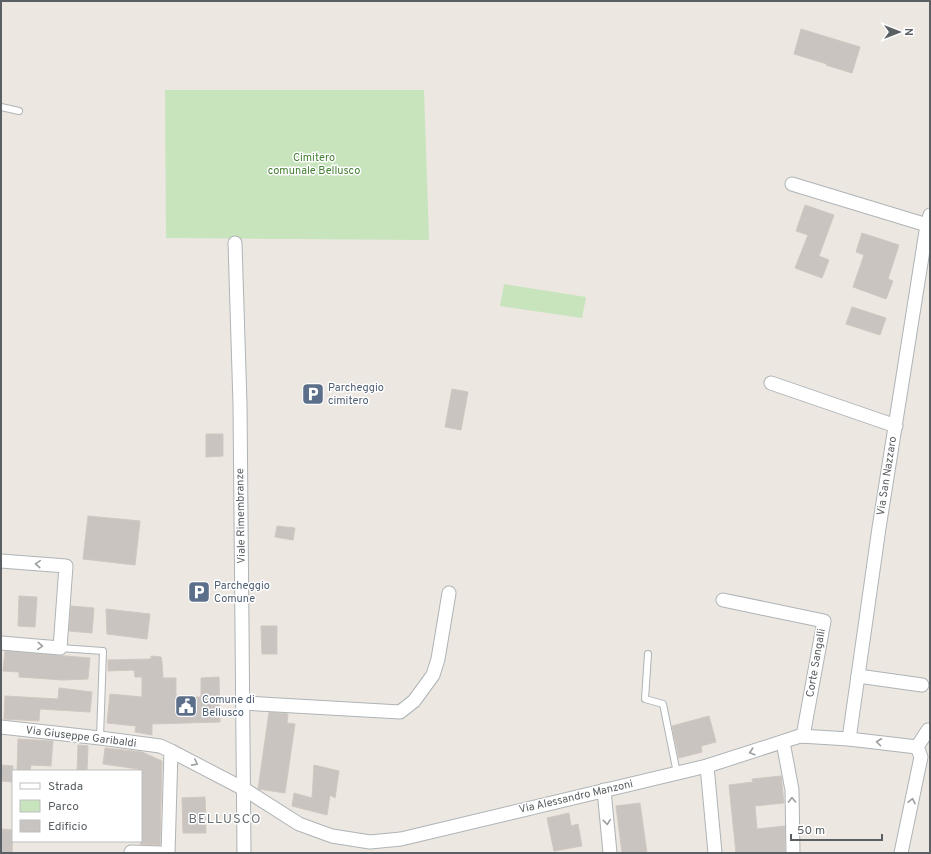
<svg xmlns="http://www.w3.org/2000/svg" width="931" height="854" font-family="Overpass,sans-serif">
  <rect width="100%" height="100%" fill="#ece7e1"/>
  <g fill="#c7e4bd">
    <polygon points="165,90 424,90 429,240 166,238"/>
    <polygon points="504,284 586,297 582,318 500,306"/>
  </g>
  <g fill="#c9c4c0" stroke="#d1c7bf">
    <polygon points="801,29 860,47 852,73 826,65 827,64 794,54"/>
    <polygon points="805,205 834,215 819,256 829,260 822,278 795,268 808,235 796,231"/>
    <polygon points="862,233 899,245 888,279 893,281 886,299 853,287 864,255 856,252"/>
    <polygon points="852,307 886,318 880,335 846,324"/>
    <polygon points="452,389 468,392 461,430 445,427"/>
    <polygon points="206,434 223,434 223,456 206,457"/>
    <polygon points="88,516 140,521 135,565 83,559"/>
    <polygon points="277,526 295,528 293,540 275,537"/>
    <polygon points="19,596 37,597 35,627 18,626"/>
    <polygon points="71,606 94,608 92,633 69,631"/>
    <polygon points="106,609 150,614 147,639 107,634"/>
    <polygon points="261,626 277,626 277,654 262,654"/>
    <polygon points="5,651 90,658 88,679 63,680 19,677 19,672 3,671"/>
    <polygon points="151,656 161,657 162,662 163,678 176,678 176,697 201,697 201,678 219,677 220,722 152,724 152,735 135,732 136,726 107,723 110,694 142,697 142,677 135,677 134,670 108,671 108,660 151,659"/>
    <polygon points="59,688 92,692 90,712 40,709 39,721 4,719 5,696 58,699"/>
    <polygon points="269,712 288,714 287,723 295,724 285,793 258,789"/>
    <polygon points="709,716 716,742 701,746 702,752 679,758 672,726"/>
    <polygon points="18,739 53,741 51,766 31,765 30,771 17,771"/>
    <polygon points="78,745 88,746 87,771 77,771"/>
    <polygon points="105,748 142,752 162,761 160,845 140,844 141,841 141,771 138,771 138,769 103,764"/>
    <polygon points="1,765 13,766 13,782 1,781"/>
    <polygon points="314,765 339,771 335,798 330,795 327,815 292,806 294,793 312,798"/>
    <polygon points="781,776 784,803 755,806 757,829 785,826 785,852 736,853 729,785 753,782 752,779"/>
    <polygon points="205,797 206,833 183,833 182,798"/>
    <polygon points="640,803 647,853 622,853 616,806"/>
    <polygon points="569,813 571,826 578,824 582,846 554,851 547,818"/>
    <polygon points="1,829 13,830 12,853 1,853"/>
  </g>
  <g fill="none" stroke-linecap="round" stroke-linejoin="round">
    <g stroke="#aeb4b6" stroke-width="8">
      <g id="lane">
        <polyline points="1,107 19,111"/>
        <polyline points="60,648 103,651 100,738"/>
        <polyline points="648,654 645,699 663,704 677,773"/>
      </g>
    </g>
    <g stroke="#aeb4b6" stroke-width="15">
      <g id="street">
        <polyline points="792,184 927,225"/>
        <polyline points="235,243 240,404 244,853"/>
        <polyline points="771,383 896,426"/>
        <polyline points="1,561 66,566 60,648 1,643"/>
        <polyline points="723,600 824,621 803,736"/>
        <polyline points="858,676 922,685"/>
        <polyline points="243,703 400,712 414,701 433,675 438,659 449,593"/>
        <polyline points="1,727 100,738 160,746 171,751 244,789 299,824 332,836 370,842 401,839 707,766 800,736 849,739 917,747"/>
        <polyline points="849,739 879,528 927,225 930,215"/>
        <polyline points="783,742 792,790 793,853"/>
        <polyline points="917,747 928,730 930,730"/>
        <polyline points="707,766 715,853"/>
        <polyline points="604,790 610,853"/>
        <polyline points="131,853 131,852 160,853"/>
        <polyline points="168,853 171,751"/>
        <polyline points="901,853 921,757 917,747"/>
      </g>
    </g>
    <use href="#lane" stroke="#fff" stroke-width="6"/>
    <use href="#street" stroke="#fff" stroke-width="13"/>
  </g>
  <defs><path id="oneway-chevron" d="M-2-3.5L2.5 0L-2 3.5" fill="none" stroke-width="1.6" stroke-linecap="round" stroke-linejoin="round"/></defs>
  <g stroke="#9b9fa1">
    <use href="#oneway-chevron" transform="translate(38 564) rotate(-176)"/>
    <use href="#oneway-chevron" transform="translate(40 646) rotate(4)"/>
    <use href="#oneway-chevron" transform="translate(879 742) rotate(-173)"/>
    <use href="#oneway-chevron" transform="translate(752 752) rotate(162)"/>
    <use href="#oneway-chevron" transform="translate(195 763) rotate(28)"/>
    <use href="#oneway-chevron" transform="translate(792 800) rotate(-91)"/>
    <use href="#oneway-chevron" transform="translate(912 801) rotate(-78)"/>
    <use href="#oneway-chevron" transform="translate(607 822) rotate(84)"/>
  </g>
  <defs>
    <g id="parking-square" transform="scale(1.15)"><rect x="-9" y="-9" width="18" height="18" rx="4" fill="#5c6f8a" stroke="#fff"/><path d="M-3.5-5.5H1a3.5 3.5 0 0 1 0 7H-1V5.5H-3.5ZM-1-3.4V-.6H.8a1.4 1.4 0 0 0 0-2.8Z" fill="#fff"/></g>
    <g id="civic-square" transform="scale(1.15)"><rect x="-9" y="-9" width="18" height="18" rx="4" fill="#5c6f8a" stroke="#fff"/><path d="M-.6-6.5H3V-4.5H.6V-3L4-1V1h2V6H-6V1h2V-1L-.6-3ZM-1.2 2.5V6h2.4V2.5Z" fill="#fff"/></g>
  </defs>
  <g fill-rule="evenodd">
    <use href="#parking-square" x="313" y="394"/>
    <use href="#parking-square" x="199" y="592"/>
    <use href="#civic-square" x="186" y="706"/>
  </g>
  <g text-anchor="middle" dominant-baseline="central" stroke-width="3" stroke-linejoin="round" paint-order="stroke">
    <g font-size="11" fill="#447f33" stroke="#fff">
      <text x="314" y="158">Cimitero<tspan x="314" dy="13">comunale Bellusco</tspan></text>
    </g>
    <g font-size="11" fill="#4e5e75" stroke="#fff" text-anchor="start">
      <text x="328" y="388">Parcheggio<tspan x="328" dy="13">cimitero</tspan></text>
      <text x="214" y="586">Parcheggio<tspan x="214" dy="13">Comune</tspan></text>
      <text x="202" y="700">Comune di<tspan x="202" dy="13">Bellusco</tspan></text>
    </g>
    <g font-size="11" fill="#595f62" stroke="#fff">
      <text transform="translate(887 476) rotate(-81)">Via San Nazzaro</text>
      <text transform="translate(241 516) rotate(-91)">Viale Rimembranze</text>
      <text transform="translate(816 663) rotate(-80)">Corte Sangalli</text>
      <text transform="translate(81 737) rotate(7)">Via Giuseppe Garibaldi</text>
      <text transform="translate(576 797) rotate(-13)">Via Alessandro Manzoni</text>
    </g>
    <g font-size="13" letter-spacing="1" fill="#6a7174" stroke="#fff">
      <text x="225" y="820">BELLUSCO</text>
    </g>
  </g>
  <rect width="931" height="854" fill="none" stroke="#595f62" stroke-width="4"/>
  <rect x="12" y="770" width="130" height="72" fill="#ffffff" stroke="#bdbfc0"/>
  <rect x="20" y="783" width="20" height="6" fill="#ffffff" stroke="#bdbfc0"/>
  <text x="48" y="790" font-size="12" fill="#595f62">Strada</text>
  <rect x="20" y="800" width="20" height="12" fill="#c7e4bd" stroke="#bdbfc0"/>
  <text x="48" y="810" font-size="12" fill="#595f62">Parco</text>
  <rect x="20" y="820" width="20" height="12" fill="#c9c4c0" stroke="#bdbfc0"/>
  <text x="48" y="830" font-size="12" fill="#595f62">Edificio</text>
  <g transform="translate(899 32) rotate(90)" stroke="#ffffff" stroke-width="3" paint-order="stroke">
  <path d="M0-3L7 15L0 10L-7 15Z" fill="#595f62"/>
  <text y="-6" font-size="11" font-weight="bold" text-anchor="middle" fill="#595f62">N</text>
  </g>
  <path d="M791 834v6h91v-6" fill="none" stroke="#595f62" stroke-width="2"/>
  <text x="797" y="834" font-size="12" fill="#595f62" stroke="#ffffff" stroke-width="3" paint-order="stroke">50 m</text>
</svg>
